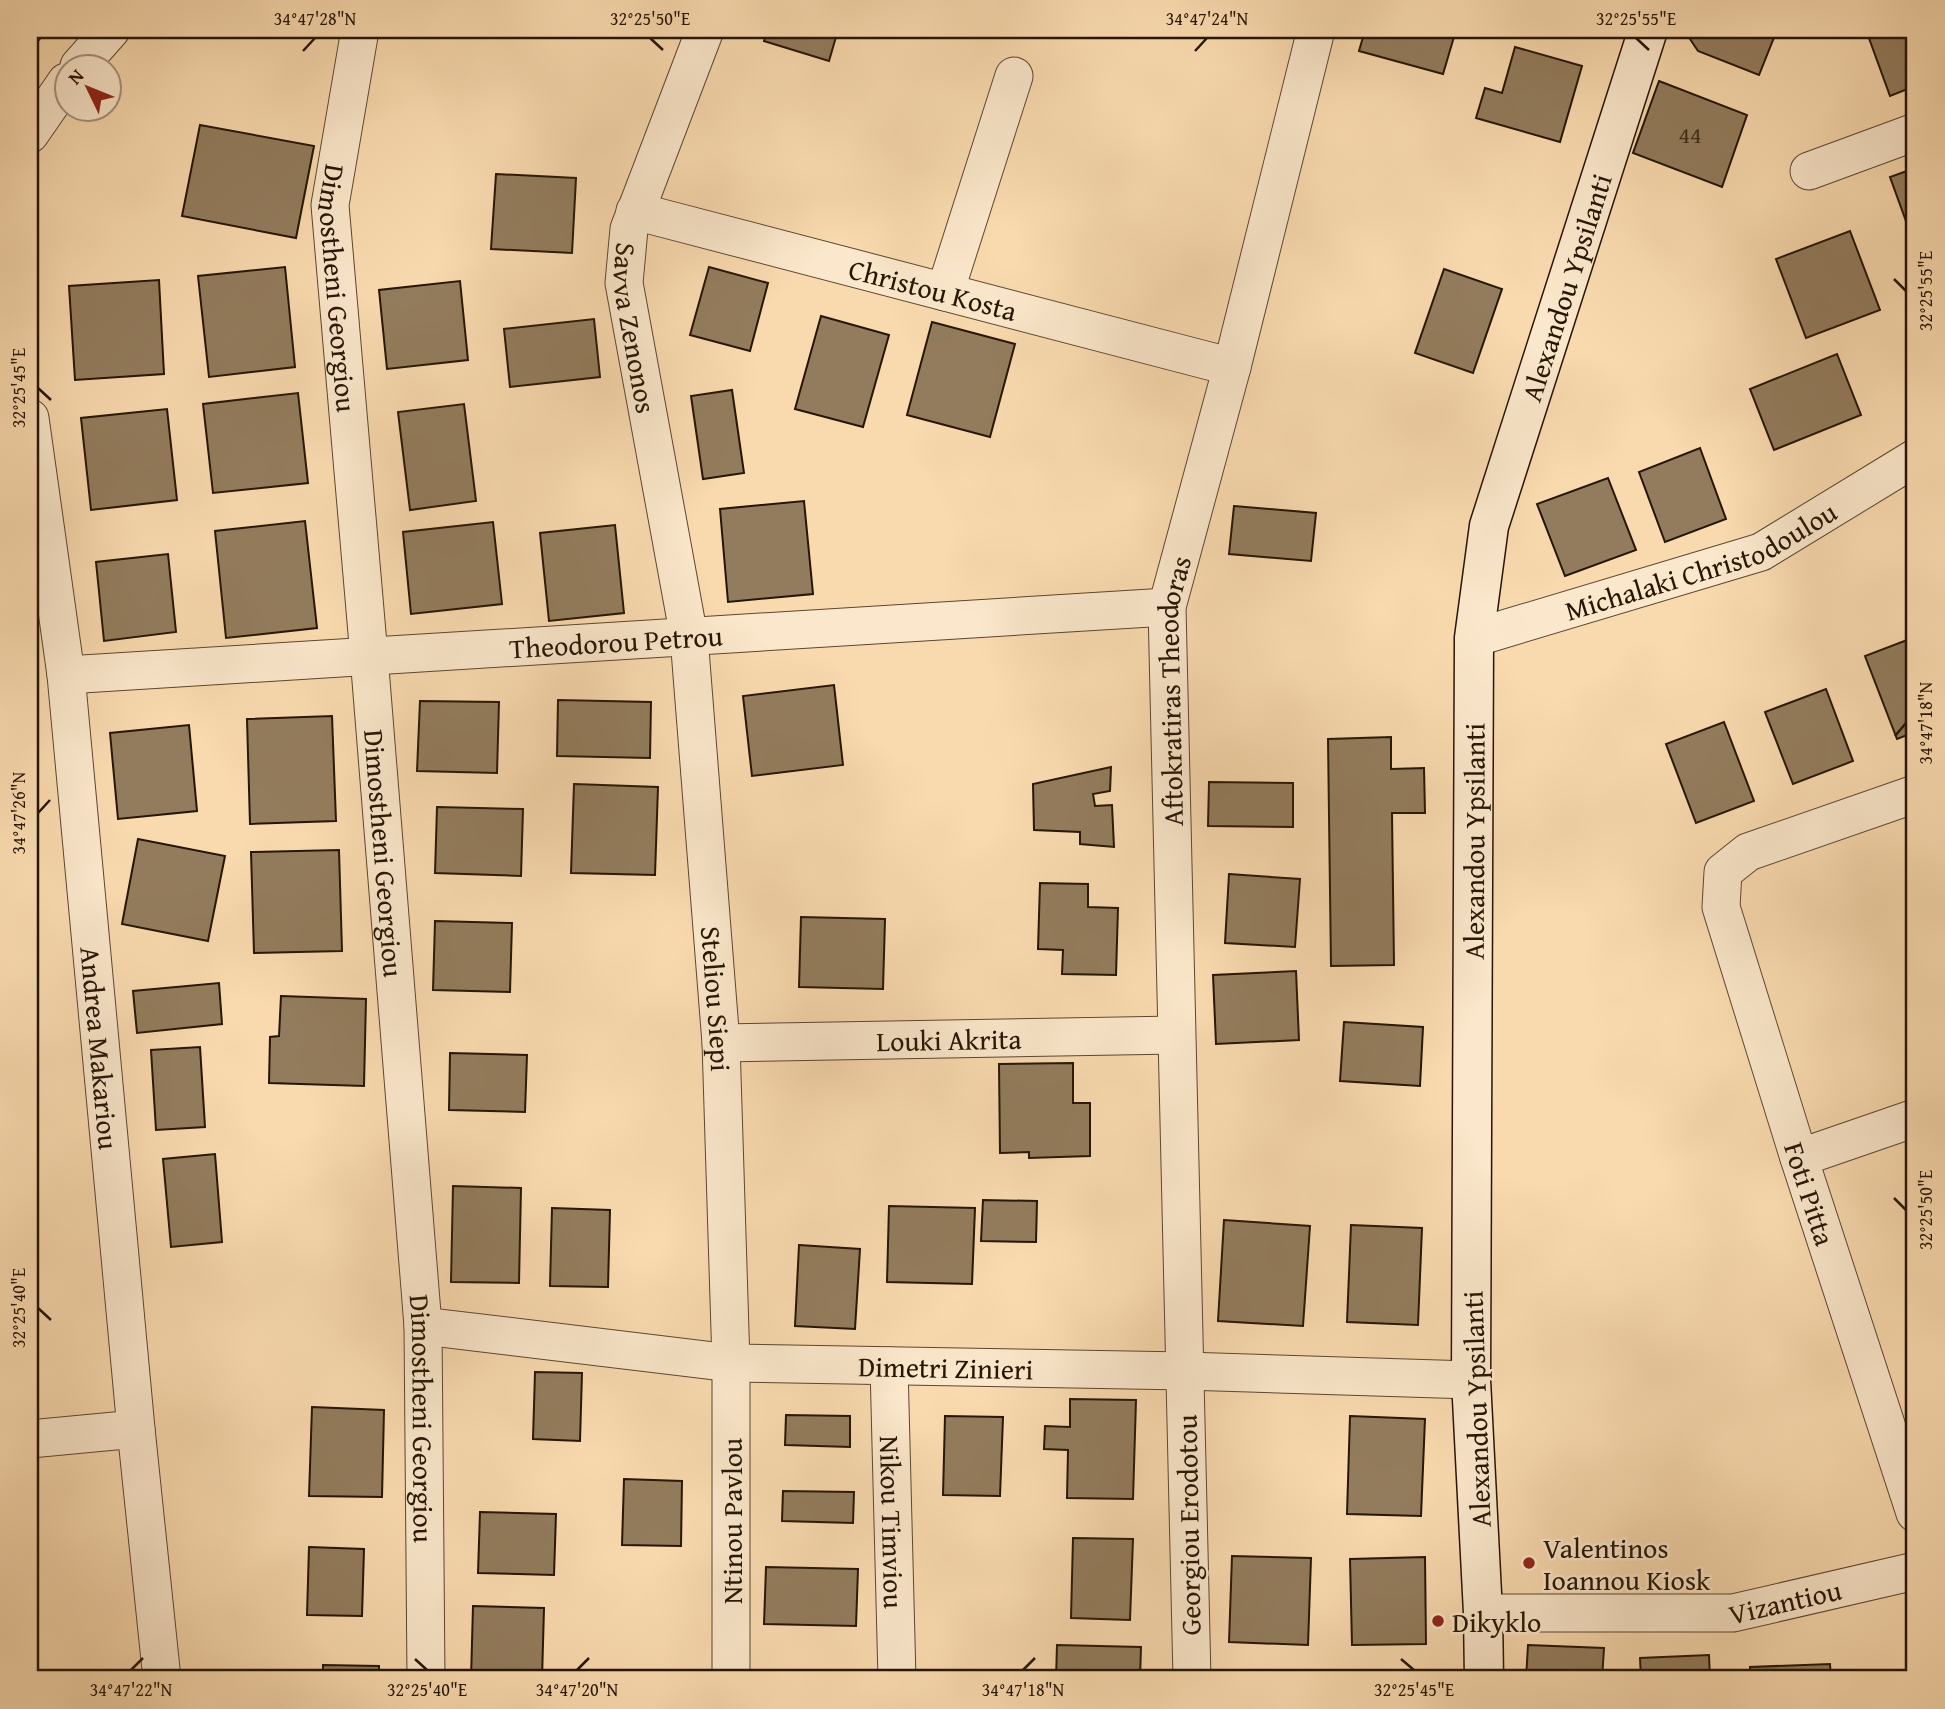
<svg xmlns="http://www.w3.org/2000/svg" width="1945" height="1709" font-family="'Gentium Book Plus',serif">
  <rect width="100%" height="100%" fill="#f9daaf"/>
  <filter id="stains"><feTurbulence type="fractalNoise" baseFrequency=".00286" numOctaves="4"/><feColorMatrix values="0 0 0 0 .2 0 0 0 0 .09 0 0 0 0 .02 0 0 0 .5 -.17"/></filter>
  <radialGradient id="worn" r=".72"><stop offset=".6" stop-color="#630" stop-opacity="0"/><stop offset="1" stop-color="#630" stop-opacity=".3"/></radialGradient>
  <g fill="#937c5d" stroke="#251604" stroke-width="2">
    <polygon points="30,30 47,30 30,51"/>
    <polygon points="768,30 838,30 829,61 764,41"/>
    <polygon points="1365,30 1456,30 1443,74 1359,51"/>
    <polygon points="1684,30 1777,30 1759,75 1698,51"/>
    <polygon points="1866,30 1915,30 1915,86 1890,96"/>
    <polygon points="1515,47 1582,66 1560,142 1476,118 1485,88 1502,93"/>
    <polygon points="1659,81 1747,115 1722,187 1633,153"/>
    <polygon points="200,125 314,146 296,238 182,216"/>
    <polygon points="1915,168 1915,246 1890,177"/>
    <polygon points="496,174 576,178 572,253 491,249"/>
    <polygon points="1850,231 1880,310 1806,338 1776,259"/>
    <polygon points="285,267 295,367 209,377 198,276"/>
    <polygon points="709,267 768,283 750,351 690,335"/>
    <polygon points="1444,269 1502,289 1473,373 1415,353"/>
    <polygon points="159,280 164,374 75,380 69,286"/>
    <polygon points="460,281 468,360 387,369 379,290"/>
    <polygon points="821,316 889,335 863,427 795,409"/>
    <polygon points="594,319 600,377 510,387 504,329"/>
    <polygon points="932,322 1015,344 990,437 907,415"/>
    <polygon points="1837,354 1861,415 1774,450 1750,389"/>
    <polygon points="732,390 744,473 703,479 691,396"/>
    <polygon points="298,393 308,483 213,493 203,404"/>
    <polygon points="464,404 476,501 410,510 398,412"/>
    <polygon points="167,409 177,500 91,510 81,418"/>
    <polygon points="1700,448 1726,519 1665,542 1639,472"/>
    <polygon points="1608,478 1636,550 1565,576 1537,504"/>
    <polygon points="804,501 813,594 728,602 720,509"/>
    <polygon points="1234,506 1316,513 1311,561 1229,554"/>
    <polygon points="305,521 317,628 226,638 215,531"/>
    <polygon points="493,522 502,604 411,614 403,532"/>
    <polygon points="615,525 624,613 549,621 540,533"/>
    <polygon points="168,554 176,632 104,641 96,562"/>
    <polygon points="1915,637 1915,732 1897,739 1865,656"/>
    <polygon points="834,685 843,765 752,776 743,696"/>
    <polygon points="1826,689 1853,761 1793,784 1765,712"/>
    <polygon points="558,700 651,702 650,758 557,756"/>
    <polygon points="420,701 499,702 497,773 417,771"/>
    <polygon points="332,716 336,821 250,824 247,719"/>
    <polygon points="1724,722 1754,801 1696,823 1666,744"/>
    <polygon points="189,725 197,811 118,819 110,733"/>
    <polygon points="1391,737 1391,769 1424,768 1425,813 1392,813 1394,965 1331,966 1328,739"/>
    <polygon points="1111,767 1110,791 1093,794 1095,806 1112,805 1114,847 1080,844 1080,832 1034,830 1033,784"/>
    <polygon points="1209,782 1293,783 1293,827 1208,826"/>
    <polygon points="574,784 658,787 655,875 571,873"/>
    <polygon points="437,807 523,809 521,876 435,873"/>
    <polygon points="138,839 225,856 208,941 122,924"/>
    <polygon points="339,850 342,951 254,953 251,852"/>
    <polygon points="1229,874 1300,879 1295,947 1225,943"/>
    <polygon points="1040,883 1088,884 1088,907 1118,908 1116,975 1062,974 1063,950 1038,949"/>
    <polygon points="801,917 885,919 883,989 799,987"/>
    <polygon points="435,921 512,923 510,992 433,990"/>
    <polygon points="1296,971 1299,1040 1216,1044 1213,975"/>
    <polygon points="219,983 222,1024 137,1033 133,991"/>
    <polygon points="281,996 366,999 364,1086 269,1083 270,1037 279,1036"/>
    <polygon points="1344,1022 1423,1027 1420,1086 1340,1081"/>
    <polygon points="200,1047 205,1127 156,1130 151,1050"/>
    <polygon points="450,1053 527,1055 525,1112 449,1110"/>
    <polygon points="1073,1063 1073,1103 1090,1103 1090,1156 1029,1158 1029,1152 1000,1153 999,1064"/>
    <polygon points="215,1154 222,1242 171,1247 163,1159"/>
    <polygon points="453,1186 521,1188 519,1283 451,1282"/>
    <polygon points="983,1200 1037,1201 1036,1242 981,1241"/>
    <polygon points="889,1206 975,1208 972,1284 887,1282"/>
    <polygon points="552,1208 610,1210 608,1287 550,1286"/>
    <polygon points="1224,1220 1310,1226 1303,1326 1218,1321"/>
    <polygon points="1351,1225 1422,1228 1418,1325 1347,1322"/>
    <polygon points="799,1245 860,1249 855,1329 795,1326"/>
    <polygon points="535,1372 582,1373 580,1441 533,1439"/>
    <polygon points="1070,1399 1136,1400 1133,1499 1067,1498 1068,1450 1044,1449 1045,1426 1070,1427"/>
    <polygon points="312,1407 384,1410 382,1497 309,1496"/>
    <polygon points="786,1415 850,1416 850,1447 785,1445"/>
    <polygon points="945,1416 1003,1417 1000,1496 943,1495"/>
    <polygon points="1350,1416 1425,1419 1421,1516 1347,1514"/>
    <polygon points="624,1479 682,1481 681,1546 622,1545"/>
    <polygon points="783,1491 854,1492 853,1523 782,1521"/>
    <polygon points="480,1512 556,1514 554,1575 478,1573"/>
    <polygon points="1073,1538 1133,1539 1130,1620 1071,1618"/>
    <polygon points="309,1547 364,1549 362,1616 307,1615"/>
    <polygon points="1232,1556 1311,1558 1308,1645 1229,1642"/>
    <polygon points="1425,1557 1426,1644 1352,1645 1350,1559"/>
    <polygon points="766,1567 858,1569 856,1626 764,1624"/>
    <polygon points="473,1606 544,1608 542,1679 471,1679"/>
    <polygon points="1057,1645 1141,1647 1140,1679 1056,1679"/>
    <polygon points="1528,1645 1604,1648 1602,1679 1526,1679"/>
    <polygon points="1709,1655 1710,1679 1641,1679 1640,1658"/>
    <polygon points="1830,1664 1831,1679 1751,1679 1750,1667"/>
    <polygon points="323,1665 379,1666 379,1679 323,1679"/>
  </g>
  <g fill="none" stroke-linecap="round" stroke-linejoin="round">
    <g stroke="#5a472f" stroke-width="39">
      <g id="minor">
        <path id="s1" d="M360 30 330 205 369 656 423 1326 426 1679"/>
        <path id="s2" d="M705 30 629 229 624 283 689 637 721 1043 731 1363V1679"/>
        <polyline points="79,66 111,30"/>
        <polyline points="30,134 66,82"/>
        <polyline points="1809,171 1915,132"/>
        <path id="s3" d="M635 211 1232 367"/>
        <polyline points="945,292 1014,76"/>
        <path id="s4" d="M30 418 66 675 136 1429 162 1679"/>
        <path id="s5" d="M1474 638 1761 552 1915 458"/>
        <path id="s6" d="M66 675 1167 607"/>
        <path id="s7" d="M1915 794 1748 852 1723 872 1721 907 1799 1158 1915 1513"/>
        <path id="s8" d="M721 1043 1176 1035"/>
        <polyline points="1799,1158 1915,1118"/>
        <path id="s9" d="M423 1326 731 1363 1185 1371 1471 1380"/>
        <path id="s10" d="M889 1366 897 1679"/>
        <polyline points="30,1439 136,1429"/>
        <path id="s11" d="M1483 1613H1733L1915 1571"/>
        <path id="s12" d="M1192 1679 1167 607 1232 367 1316 30"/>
      </g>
    </g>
    <g stroke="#251604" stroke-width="41">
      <g id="secondary">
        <path id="s13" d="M1484 1679 1483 1613 1471 1380 1474 638 1489 526 1648 30"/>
      </g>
    </g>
    <use href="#minor" stroke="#fbe7cb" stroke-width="37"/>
    <use href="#secondary" stroke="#fbe7cb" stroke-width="38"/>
  </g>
  <path fill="none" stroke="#251604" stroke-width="2.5" d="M650 38 663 50M1636 38 1649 50M303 51 315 38M1195 51 1207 38M1894 279 1906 291M38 388 51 400M1895 736 1906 723M38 813 50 800M1894 1198 1906 1210M38 1308 51 1320M415 1659 427 1670M1401 1659 1414 1670M131 1670 143 1658M577 1670 589 1658M1023 1670 1035 1658"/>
  <g fill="#8f2418" stroke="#fbe7cb" stroke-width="2.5">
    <circle cx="1529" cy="1563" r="7"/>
    <circle cx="1438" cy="1621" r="7"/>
  </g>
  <g text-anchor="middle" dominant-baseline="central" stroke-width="5" stroke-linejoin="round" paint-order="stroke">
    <g font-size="24" fill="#40301a">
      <text x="1690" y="134">44</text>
    </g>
    <g font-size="28" fill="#251604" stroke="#fbe7cb">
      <text stroke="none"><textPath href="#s1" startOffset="261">Dimostheni Georgiou</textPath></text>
      <text stroke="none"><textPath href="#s13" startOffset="1405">Alexandou Ypsilanti</textPath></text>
      <text stroke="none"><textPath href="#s3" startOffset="308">Christou Kosta</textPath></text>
      <text stroke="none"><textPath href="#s2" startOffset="313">Savva Zenonos</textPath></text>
      <text stroke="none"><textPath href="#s5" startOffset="240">Michalaki Christodoulou</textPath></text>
      <text stroke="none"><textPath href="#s6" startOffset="551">Theodorou Petrou</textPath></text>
      <text stroke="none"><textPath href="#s12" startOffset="989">Aftokratiras Theodoras</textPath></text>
      <text stroke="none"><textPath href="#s13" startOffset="838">Alexandou Ypsilanti</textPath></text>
      <text stroke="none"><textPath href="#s1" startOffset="828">Dimostheni Georgiou</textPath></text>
      <text stroke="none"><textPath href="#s2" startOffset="990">Steliou Siepi</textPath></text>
      <text stroke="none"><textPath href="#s8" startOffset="228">Louki Akrita</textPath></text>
      <text stroke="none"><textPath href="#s4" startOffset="634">Andrea Makariou</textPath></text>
      <text stroke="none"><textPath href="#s7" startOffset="544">Foti Pitta</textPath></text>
      <text stroke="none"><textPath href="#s9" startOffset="525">Dimetri Zinieri</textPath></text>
      <text transform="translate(1476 1409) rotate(-92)">Alexandou Ypsilanti</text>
      <text stroke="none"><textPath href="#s1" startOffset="1395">Dimostheni Georgiou</textPath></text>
      <text transform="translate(731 1521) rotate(-90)">Ntinou Pavlou</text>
      <text stroke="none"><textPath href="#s10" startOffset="156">Nikou Timviou</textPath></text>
      <text transform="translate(1188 1525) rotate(-91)">Georgiou Erodotou</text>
      <text stroke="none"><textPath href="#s11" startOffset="303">Vizantiou</textPath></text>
    </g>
    <g font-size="28" fill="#251604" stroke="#fbe7cb" text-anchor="start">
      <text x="1543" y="1547">Valentinos<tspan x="1543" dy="32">Ioannou Kiosk</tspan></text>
      <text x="1452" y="1621">Dikyklo</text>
    </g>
  </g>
  <rect width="1945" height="1709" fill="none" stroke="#f9daaf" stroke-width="77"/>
  <g transform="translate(88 88) rotate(313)"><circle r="33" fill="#fbe7cb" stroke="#a5937b" stroke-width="2"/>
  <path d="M0-5L12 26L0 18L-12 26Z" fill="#8f2418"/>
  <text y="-10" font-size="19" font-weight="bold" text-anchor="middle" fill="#251604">N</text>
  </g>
  <rect x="38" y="38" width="1868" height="1632" fill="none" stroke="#251604" stroke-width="2.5"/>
  <g font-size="18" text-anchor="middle" fill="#251604">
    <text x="315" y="25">34°47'28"N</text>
    <text x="650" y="25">32°25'50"E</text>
    <text x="1207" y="25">34°47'24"N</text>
    <text x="1636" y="25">32°25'55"E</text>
    <text transform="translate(1926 291) rotate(-90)" y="6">32°25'55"E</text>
    <text transform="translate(19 388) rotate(-90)" y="6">32°25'45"E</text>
    <text transform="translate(1926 723) rotate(-90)" y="6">34°47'18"N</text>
    <text transform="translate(19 813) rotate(-90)" y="6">34°47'26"N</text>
    <text transform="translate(1926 1210) rotate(-90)" y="6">32°25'50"E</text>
    <text transform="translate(19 1308) rotate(-90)" y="6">32°25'40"E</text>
    <text x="131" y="1696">34°47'22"N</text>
    <text x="427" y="1696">32°25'40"E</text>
    <text x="577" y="1696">34°47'20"N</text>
    <text x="1023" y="1696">34°47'18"N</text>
    <text x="1414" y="1696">32°25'45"E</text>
  </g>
  <rect width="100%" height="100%" filter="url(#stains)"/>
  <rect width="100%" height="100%" fill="url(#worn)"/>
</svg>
